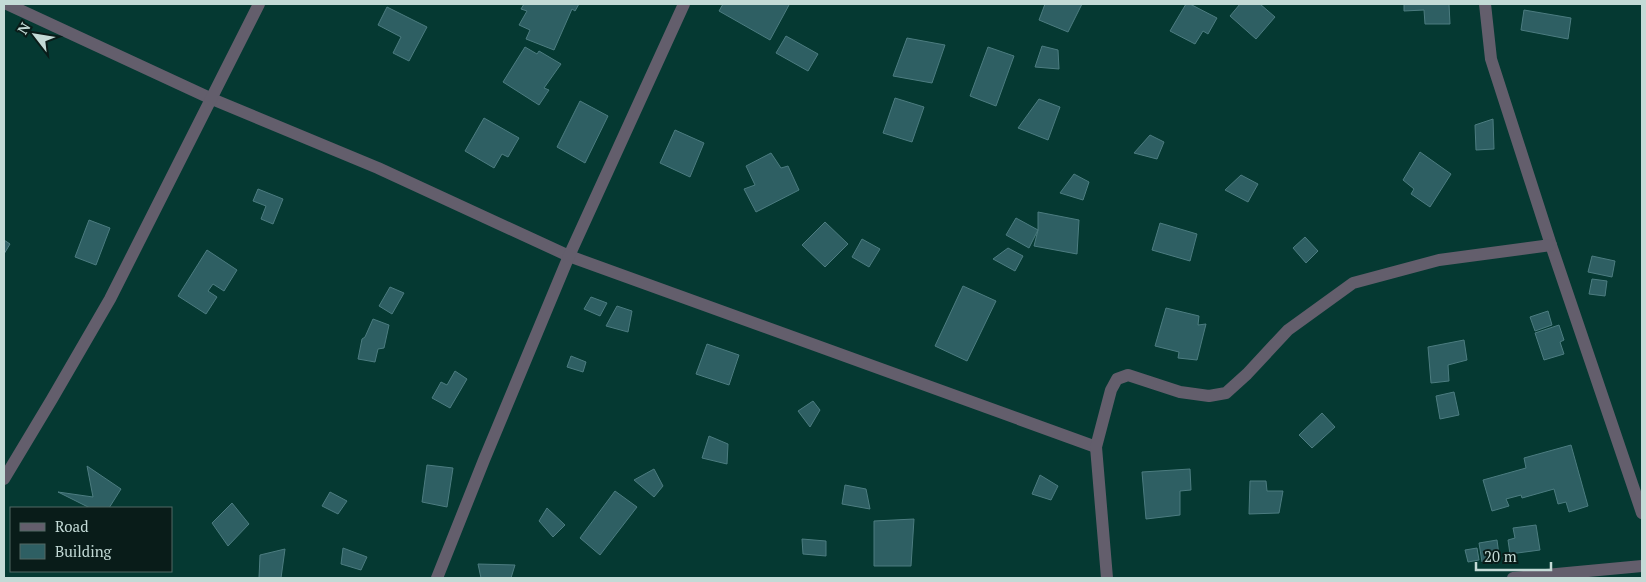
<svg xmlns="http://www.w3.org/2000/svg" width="1646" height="582" font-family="'PT Serif',serif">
  <rect width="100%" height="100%" fill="#053932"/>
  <g fill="#2e5f63" stroke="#4c7c80">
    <polygon points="524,4 579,4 575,11 572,9 554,50 526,39 530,30 519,25 527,11 521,9"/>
    <polygon points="723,4 787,4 789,5 770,40 719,11"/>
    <polygon points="1045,4 1082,4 1068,32 1039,20"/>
    <polygon points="1186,4 1190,4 1217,18 1208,34 1203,31 1195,44 1170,31"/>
    <polygon points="1240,4 1260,4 1275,17 1256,39 1230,16"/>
    <polygon points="1404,4 1449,4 1450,24 1425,24 1424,10 1404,11"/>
    <polygon points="387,7 427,27 409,61 393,53 401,37 378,25"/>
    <polygon points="1524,10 1571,18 1568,39 1521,30"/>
    <polygon points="786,36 818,54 808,71 776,53"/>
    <polygon points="907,38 945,45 932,83 893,76"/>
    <polygon points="1042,46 1058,50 1059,69 1035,67"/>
    <polygon points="525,47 537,54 539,51 561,64 544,88 549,90 539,105 503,82"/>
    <polygon points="988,47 1014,56 996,106 970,96"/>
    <polygon points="895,98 924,107 912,142 883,133"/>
    <polygon points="1039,99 1060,107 1048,140 1018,128"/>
    <polygon points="580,101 608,116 585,163 557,147"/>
    <polygon points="484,118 519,138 508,157 502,154 494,168 465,151"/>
    <polygon points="1493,119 1494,149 1476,150 1475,125"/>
    <polygon points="675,130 704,143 690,177 660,163"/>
    <polygon points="1150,135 1164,142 1157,159 1134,153"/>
    <polygon points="1420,152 1451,174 1430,207 1411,194 1414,189 1403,180"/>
    <polygon points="771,153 781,168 788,166 799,190 756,212 744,189 755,185 746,166"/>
    <polygon points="1074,174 1089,182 1083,200 1060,193"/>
    <polygon points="1241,175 1258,184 1248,202 1225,190"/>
    <polygon points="258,189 283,199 273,224 261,219 266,206 253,201"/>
    <polygon points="1038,212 1079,220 1077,254 1034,246 1038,230"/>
    <polygon points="1016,218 1038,230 1029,248 1006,235"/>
    <polygon points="89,220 110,228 96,265 75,257"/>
    <polygon points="825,222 848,244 825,267 802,245"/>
    <polygon points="1160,223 1197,234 1190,261 1152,250"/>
    <polygon points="1305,237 1318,251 1306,263 1293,248"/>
    <polygon points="862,239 880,249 869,267 852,257"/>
    <polygon points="4,240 10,244 4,254"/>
    <polygon points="1008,248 1023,256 1015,271 993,259"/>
    <polygon points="207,250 237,270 224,291 213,284 208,291 217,297 206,314 178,296"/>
    <polygon points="1592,256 1615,261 1612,277 1588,272"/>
    <polygon points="1592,279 1607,281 1605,296 1589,294"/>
    <polygon points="963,286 996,301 967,361 935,346"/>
    <polygon points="390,287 404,293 392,314 379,306"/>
    <polygon points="591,297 607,303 600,316 584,309"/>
    <polygon points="617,306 632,311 628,332 606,326"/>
    <polygon points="1166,308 1199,316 1198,325 1206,324 1197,360 1178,358 1179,352 1155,346"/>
    <polygon points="1548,311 1552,325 1535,331 1530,317"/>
    <polygon points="373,319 389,325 384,348 378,349 375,362 358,359 362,339 365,337"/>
    <polygon points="1559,325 1564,340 1560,342 1564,354 1544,360 1535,333"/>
    <polygon points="1464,340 1467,360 1448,365 1449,381 1431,383 1428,347"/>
    <polygon points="707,344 739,355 729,385 696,374"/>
    <polygon points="571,356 586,362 583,372 567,367"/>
    <polygon points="455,371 467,379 450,408 432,398 441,382 447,385"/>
    <polygon points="1454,392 1459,415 1440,419 1436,396"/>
    <polygon points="813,401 820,410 810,427 798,411"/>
    <polygon points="1322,413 1335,427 1312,448 1299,435"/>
    <polygon points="709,436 728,444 727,464 702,458"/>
    <polygon points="1571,445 1588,506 1569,512 1566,502 1558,504 1554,489 1522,498 1521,495 1506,499 1509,506 1492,511 1483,480 1526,468 1524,458"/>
    <polygon points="427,465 453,468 447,507 422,502"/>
    <polygon points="87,466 121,489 109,508 90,508 58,492 93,497"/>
    <polygon points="654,469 663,486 654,497 634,480"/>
    <polygon points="1190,469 1191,490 1180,491 1180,515 1146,519 1142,472"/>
    <polygon points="1040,475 1058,486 1051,500 1032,494"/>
    <polygon points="1250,481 1266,481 1267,491 1283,491 1279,513 1249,514"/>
    <polygon points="845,485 866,489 870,509 842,504"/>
    <polygon points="615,491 637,507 600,555 580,538"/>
    <polygon points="330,492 347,501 338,514 322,506"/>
    <polygon points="232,503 249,524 228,546 212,523"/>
    <polygon points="547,508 565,525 553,537 539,521"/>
    <polygon points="914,519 911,566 874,566 874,521"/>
    <polygon points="1536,525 1540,550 1510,554 1508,540 1515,538 1513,528"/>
    <polygon points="802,539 826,541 826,556 803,554"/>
    <polygon points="1497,540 1499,555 1493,556 1493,560 1482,562 1479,543"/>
    <polygon points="343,548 367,557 361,570 341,564"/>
    <polygon points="1477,548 1479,560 1468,562 1465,550"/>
    <polygon points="285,549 281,578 259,578 260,555"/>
    <polygon points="478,564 515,565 511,578 481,578"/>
  </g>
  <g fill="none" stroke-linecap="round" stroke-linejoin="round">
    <g stroke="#635e6c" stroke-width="12">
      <polyline points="7,4 212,99 378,168 569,256 1096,447"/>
      <polyline points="1485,4 1491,59 1551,245 1642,513"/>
      <polyline points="4,479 52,399 110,299 259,4"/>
      <polyline points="437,578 484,460 569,256 684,4"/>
      <polyline points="1107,578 1096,447 1111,390 1117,379 1128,375 1180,392 1209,396 1226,393 1247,374 1288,330 1353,283 1439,260 1551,245"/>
      <polyline points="1513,578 1642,566"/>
    </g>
  </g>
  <rect width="1646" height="582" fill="none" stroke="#c3dad6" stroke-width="10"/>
  <rect x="10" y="507" width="162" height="65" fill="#091c19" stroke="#536865"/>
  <rect x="20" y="523" width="25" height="8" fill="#635e6c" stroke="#536865"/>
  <text x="55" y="532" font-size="15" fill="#c3dad6">Road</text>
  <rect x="20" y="544" width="25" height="15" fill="#2e5f63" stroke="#536865"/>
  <text x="55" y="557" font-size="15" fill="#c3dad6">Building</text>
  <g transform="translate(35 35) rotate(301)" stroke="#091c19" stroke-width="4" paint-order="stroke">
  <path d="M0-4L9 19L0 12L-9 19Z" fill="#c3dad6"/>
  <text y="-8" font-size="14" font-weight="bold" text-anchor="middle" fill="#c3dad6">N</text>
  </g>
  <path d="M1476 562v8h75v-8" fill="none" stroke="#c3dad6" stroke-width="2.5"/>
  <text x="1484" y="562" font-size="15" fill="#c3dad6" stroke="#091c19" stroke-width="4" paint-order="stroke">20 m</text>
</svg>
